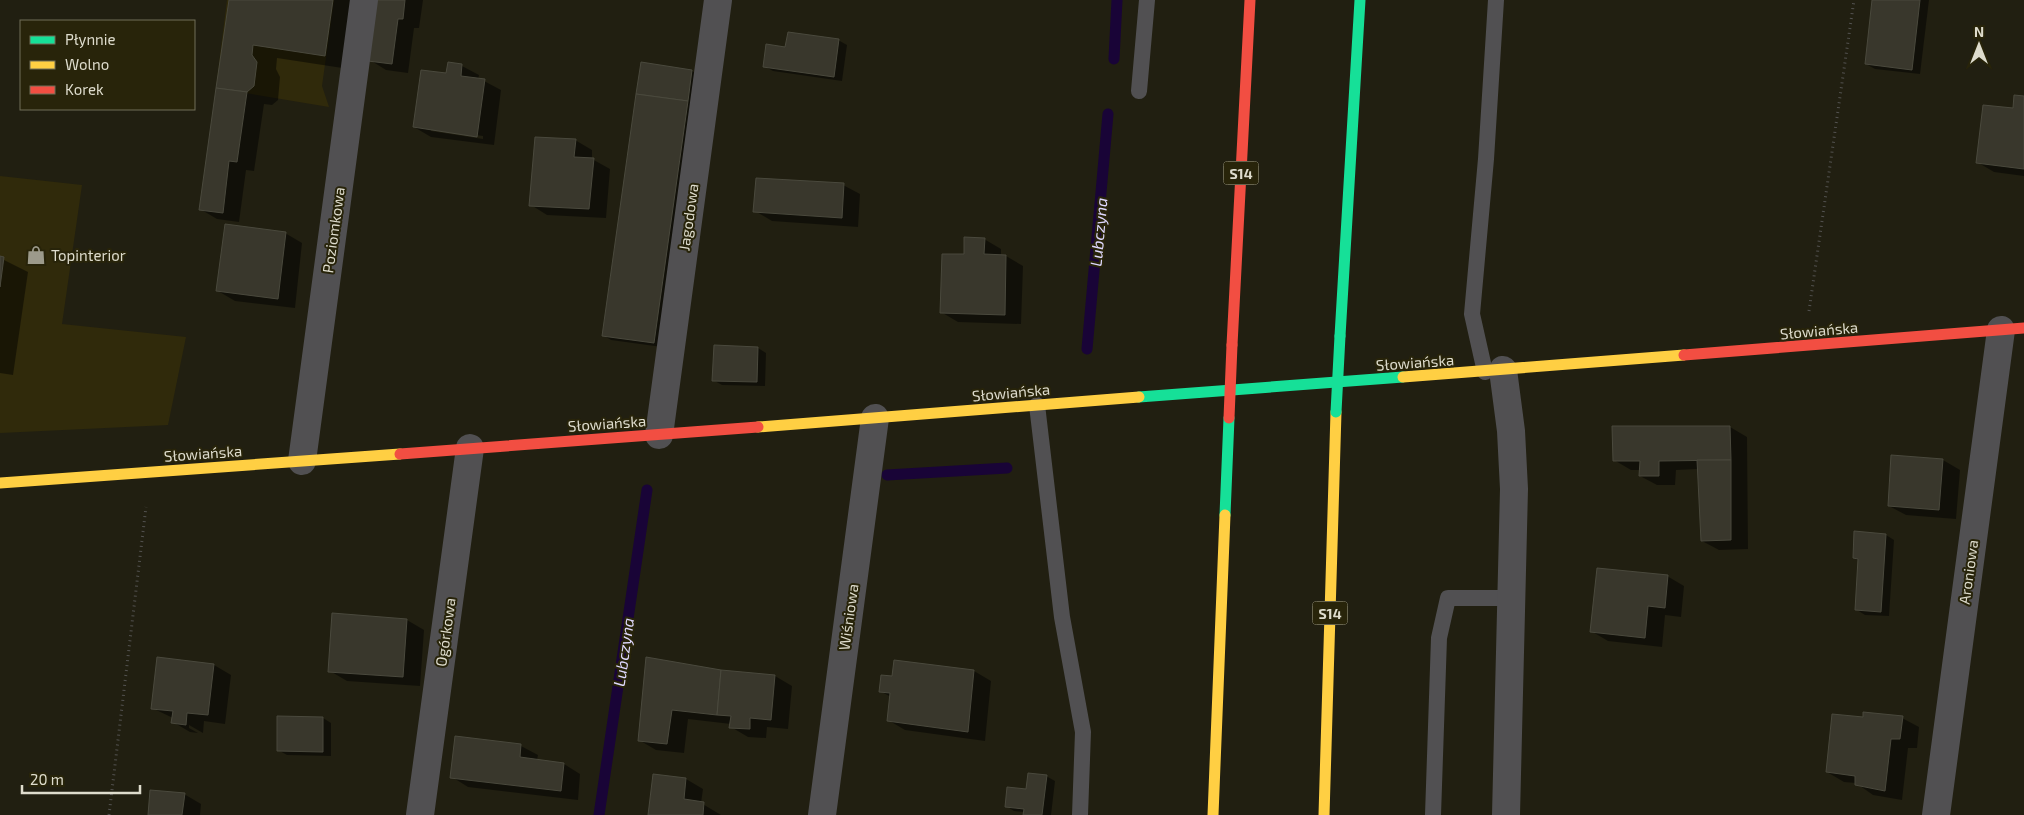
<svg xmlns="http://www.w3.org/2000/svg" width="2024" height="815" font-family="'Exo 2',sans-serif">
  <rect width="100%" height="100%" fill="#211f11"/>
  <g fill="#302a0b">
    <polygon points="227,0 334,0 322,86 329,107 216,88"/>
    <polygon points="0,176 82,185 62,324 186,337 168,425 0,433"/>
  </g>
  <g fill="#0007" fill-rule="evenodd">
    <polygon points="230,0 359,0 349,69 277,58 276,69 280,77 278,100 272,105 264,104 254,171 246,170 239,222 217,219 200,209"/>
    <polygon points="376,0 423,0 419,28 414,28 408,73 386,70 370,60"/>
    <polygon points="1874,0 1929,0 1920,74 1875,69 1866,64"/>
    <polygon points="838,40 847,45 842,81 773,71 764,66"/>
    <polygon points="642,64 692,71 700,76 662,347 611,340 603,335"/>
    <path d="M462 66 479 75 478 80 484 81 501 90 494 145 431 137 414 127ZM431 129 483 136V139L431 131Z"/>
    <polygon points="2024,98 2024,176 1994,172 1977,162"/>
    <polygon points="575,140 592,150 592,159 610,169 606,218 547,215 531,205"/>
    <polygon points="843,185 860,194 858,227 772,221 755,211"/>
    <polygon points="285,233 302,243 295,308 235,301 218,291"/>
    <polygon points="984,239 1001,249 1001,256 1006,256 1023,266 1021,324 958,322 941,312 965,255"/>
    <polygon points="0,258 28,272 13,375 0,373"/>
    <polygon points="758,348 766,353 765,386 722,385 713,380"/>
    <polygon points="1730,427 1747,437 1748,549 1719,550 1702,541 1699,469 1676,470 1675,485 1657,485 1640,476 1641,470 1631,470 1614,460"/>
    <polygon points="1893,456 1943,460 1960,470 1956,519 1906,515 1889,506"/>
    <polygon points="1886,535 1894,540 1889,616 1865,615 1857,610 1859,561 1854,558"/>
    <polygon points="1667,576 1684,586 1681,617 1665,615 1662,647 1608,641 1591,631"/>
    <polygon points="333,614 407,620 424,630 420,686 347,681 330,671"/>
    <polygon points="158,659 214,665 231,675 225,724 204,721 203,733 189,725 189,728 198,733 190,732 173,722 173,718 152,708"/>
    <polygon points="647,659 721,671 775,676 792,686 788,729 767,727 766,738 748,737 731,727 731,724 688,719 684,753 656,750 639,740"/>
    <polygon points="895,661 974,671 991,681 985,741 905,730 888,720 891,697 880,691 894,678"/>
    <polygon points="323,718 331,723 331,756 287,755 278,750"/>
    <polygon points="1864,718 1902,718 1919,727 1917,748 1908,748 1902,800 1873,795 1856,783 1844,782 1827,772"/>
    <polygon points="521,746 538,755 537,760 564,764 580,774 578,800 468,787 452,777"/>
    <polygon points="1046,776 1055,781 1051,815 1024,815 1024,812 1014,811 1006,806"/>
    <polygon points="686,779 703,789 701,803 721,815 649,815"/>
    <polygon points="184,794 201,804 200,815 149,815"/>
  </g>
  <g fill="none" stroke-linecap="round" stroke-linejoin="round">
    <g stroke="#190437" stroke-width="11">
      <polyline points="1114,59 1117,0"/>
      <polyline points="1087,349 1108,114"/>
      <polyline points="887,475 1007,468"/>
      <polyline points="599,815 647,490"/>
    </g>
  </g>
  <g fill="#39372c" stroke="#4a493d">
    <polygon points="229,0 333,0 325,56 253,45 252,55 257,62 254,86 247,92 216,88"/>
    <polygon points="375,0 405,0 403,19 398,19 392,64 368,61"/>
    <polygon points="1872,0 1920,0 1912,70 1865,64"/>
    <polygon points="788,32 839,39 834,77 763,67 766,44 785,47"/>
    <polygon points="448,62 462,64 461,76 485,79 477,137 413,127 421,70 446,73"/>
    <polygon points="641,62 692,70 688,101 636,94"/>
    <polygon points="216,88 247,92 237,162 229,161 223,213 199,210"/>
    <polygon points="636,94 688,101 654,343 602,336"/>
    <polygon points="2014,95 2024,96 2024,169 1976,163 1983,105 2013,108"/>
    <polygon points="535,137 576,139 574,157 594,158 589,209 529,206"/>
    <polygon points="756,178 844,183 842,218 753,212"/>
    <polygon points="225,224 286,232 278,299 216,291"/>
    <polygon points="964,237 985,238 984,254 1006,255 1005,315 940,313 942,254 964,254"/>
    <polygon points="0,256 4,257 0,287"/>
    <polygon points="714,345 758,347 757,382 712,381"/>
    <polygon points="1612,426 1730,426 1731,460 1659,461 1659,476 1639,476 1640,461 1613,461"/>
    <polygon points="1891,455 1943,459 1939,510 1888,506"/>
    <polygon points="1697,460 1731,460 1731,540 1701,541"/>
    <polygon points="1854,531 1886,534 1881,612 1855,610 1858,559 1853,558"/>
    <polygon points="1597,568 1668,575 1665,608 1648,606 1645,638 1590,632"/>
    <polygon points="332,613 407,619 403,677 328,672"/>
    <polygon points="157,657 214,664 208,715 187,713 186,725 171,723 173,711 151,709"/>
    <polygon points="646,657 721,670 717,715 672,710 667,744 638,741"/>
    <polygon points="894,660 974,670 968,732 887,721 890,693 879,692 881,675 892,676"/>
    <polygon points="721,670 775,675 771,720 750,718 750,729 729,728 731,716 717,715"/>
    <polygon points="1863,712 1903,716 1900,739 1891,739 1885,791 1855,785 1855,776 1826,772 1832,714 1863,717"/>
    <polygon points="277,716 323,717 323,752 277,751"/>
    <polygon points="455,736 521,744 520,757 564,763 561,791 450,778"/>
    <polygon points="1028,773 1047,775 1042,815 1023,815 1024,809 1005,807 1007,787 1026,789"/>
    <polygon points="653,774 686,778 684,799 704,802 703,815 648,815"/>
    <polygon points="150,790 185,793 182,815 148,815"/>
  </g>
  <g fill="none" stroke-linecap="round" stroke-linejoin="round">
    <g stroke="#535250" stroke-width="3" stroke-dasharray="1 4" stroke-linecap="butt">
      <polyline points="1809,311 1854,0"/>
      <polyline points="109,815 146,507"/>
    </g>
    <g stroke="#515052" stroke-width="16">
      <polyline points="1139,91 1147,0"/>
      <polyline points="1485,372 1472,314 1486,159 1496,0"/>
      <polyline points="1037,405 1062,617 1083,732 1080,815"/>
      <polyline points="1433,815 1439,638 1448,598 1512,598"/>
    </g>
    <g stroke="#515052" stroke-width="28">
      <polyline points="1503,370 1511,431 1514,489 1506,815"/>
      <polyline points="659,435 718,0"/>
      <polyline points="302,461 364,0"/>
      <polyline points="420,815 470,448"/>
      <polyline points="822,815 875,418"/>
      <polyline points="1936,815 2001,330"/>
    </g>
    <g stroke="#16e098" stroke-width="11">
      <polyline points="1340,336 1360,0"/>
      <polyline points="1139,397 1403,377"/>
      <polyline points="1225,515 1229,418"/>
    </g>
    <g stroke="#ffcf43" stroke-width="11">
      <polyline points="1403,377 1684,355"/>
      <polyline points="758,427 1139,397"/>
      <polyline points="0,483 400,454"/>
      <polyline points="1213,815 1225,515"/>
      <polyline points="1324,815 1336,412"/>
    </g>
    <g stroke="#f24e42" stroke-width="11">
      <polyline points="1232,345 1250,0"/>
      <polyline points="1684,355 2024,328"/>
      <polyline points="400,454 758,427"/>
    </g>
    <polyline stroke="#16e098" stroke-width="11" points="1336,412 1340,336"/>
    <polyline stroke="#f24e42" stroke-width="11" points="1229,418 1232,345"/>
  </g>
  <defs>
    <g id="shop-bare" transform="scale(1.5)"><path d="M-5-2.5h2.3a2.7 3.5 0 0 1 5.4 0H5L5.5 6h-11ZM-1.5-2.5h3a1.5 2.3 0 0 0-3 0Z" fill="#9c9a8b" stroke="#28240a" stroke-width="2.5" paint-order="stroke"/></g>
  </defs>
  <g fill-rule="evenodd">
    <use href="#shop-bare" x="36" y="255"/>
  </g>
  <g text-anchor="middle" dominant-baseline="central" stroke-width="4" stroke-linejoin="round" paint-order="stroke">
    <g fill="#28240a" stroke="#a7a592" stroke-width="1">
      <rect x="1223.5" y="161.5" width="35" height="23" rx="4"/>
      <rect x="1312.5" y="601.5" width="35" height="23" rx="4"/>
    </g>
    <g font-size="14" font-weight="bold" fill="#dedccd">
      <text x="1241" y="173">S14</text>
      <text x="1330" y="613">S14</text>
    </g>
    <g font-size="15" fill="#dedccd" stroke="#28240a">
      <text transform="translate(688 217) rotate(-82)">Jagodowa</text>
      <text transform="translate(333 230) rotate(-82)">Poziomkowa</text>
      <text transform="translate(1819 330) rotate(-5)">Słowiańska</text>
      <text transform="translate(1415 362) rotate(-4)">Słowiańska</text>
      <text transform="translate(1011 392) rotate(-5)">Słowiańska</text>
      <text transform="translate(607 423) rotate(-4)">Słowiańska</text>
      <text transform="translate(203 453) rotate(-4)">Słowiańska</text>
      <text transform="translate(1968 572) rotate(-82)">Aroniowa</text>
      <text transform="translate(848 617) rotate(-82)">Wiśniowa</text>
      <text transform="translate(445 632) rotate(-82)">Ogórkowa</text>
    </g>
    <g font-size="15" fill="#dedccd" stroke="#28240a" text-anchor="start">
      <text x="51" y="255">Topinterior</text>
    </g>
    <g font-size="16" font-style="italic" fill="#dfd8fe" stroke="#28240a">
      <text transform="translate(1098 232) rotate(-85)">Lubczyna</text>
      <text transform="translate(623 652) rotate(-82)">Lubczyna</text>
    </g>
  </g>
  <rect x="20" y="20" width="175" height="90" fill="#28240a" stroke="#716e58"/>
  <rect x="30" y="36" width="25" height="8" fill="#16e098" stroke="#716e58"/>
  <text x="65" y="45" font-size="15" fill="#dedccd">Płynnie</text>
  <rect x="30" y="61" width="25" height="8" fill="#ffcf43" stroke="#716e58"/>
  <text x="65" y="70" font-size="15" fill="#dedccd">Wolno</text>
  <rect x="30" y="86" width="25" height="8" fill="#f24e42" stroke="#716e58"/>
  <text x="65" y="95" font-size="15" fill="#dedccd">Korek</text>
  <g transform="translate(1979 45)" stroke="#28240a" stroke-width="4" paint-order="stroke">
  <path d="M0-4L9 19L0 12L-9 19Z" fill="#dedccd"/>
  <text y="-8" font-size="14" font-weight="bold" text-anchor="middle" fill="#dedccd">N</text>
  </g>
  <path d="M22 785v8h118v-8" fill="none" stroke="#dedccd" stroke-width="2.5"/>
  <text x="30" y="785" font-size="15" fill="#dedccd" stroke="#28240a" stroke-width="4" paint-order="stroke">20 m</text>
</svg>
